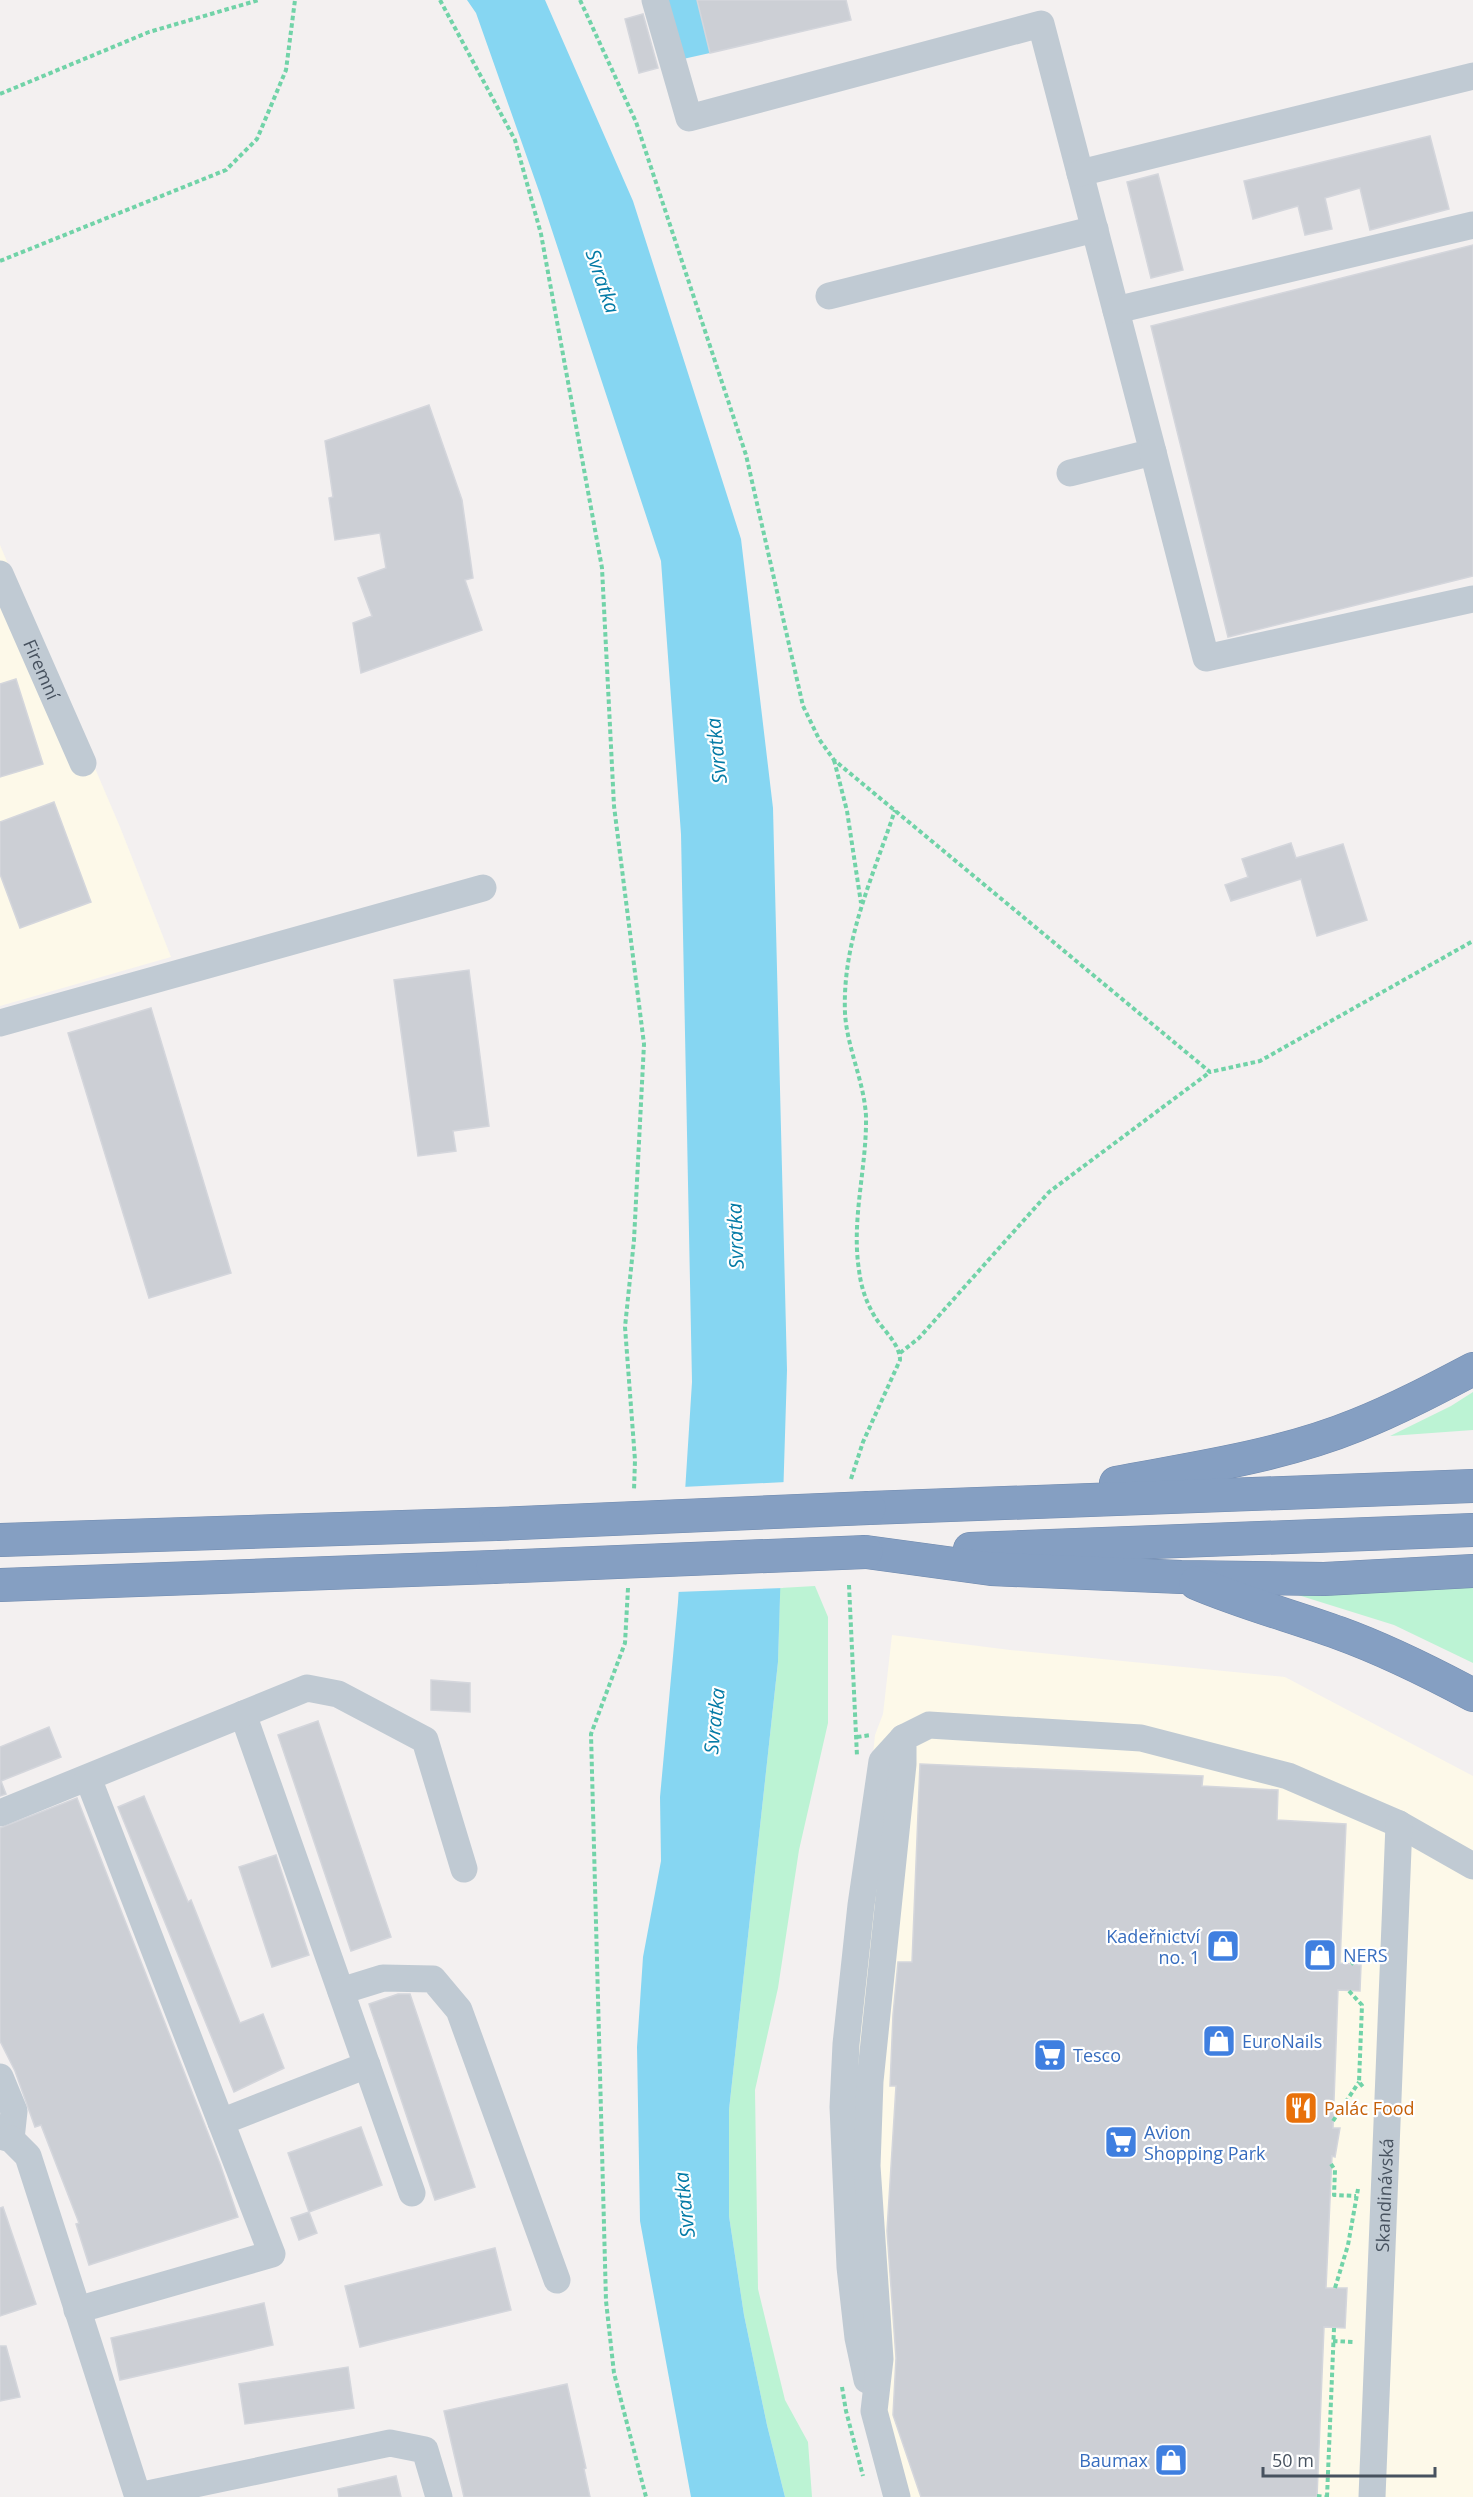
<svg xmlns="http://www.w3.org/2000/svg" width="1473" height="2497" font-family="'Open Sans',sans-serif">
  <rect width="100%" height="100%" fill="#f3f0f0"/>
  <g fill="#fdf9e9">
    <polygon points="0,545 120,827 171,957 0,1006"/>
    <polygon points="892,1635 1010,1650 1285,1677 1473,1776 1473,2497 891,2497 846,2261 869,1794 875,1735 883,1714"/>
  </g>
  <g fill="#bcf3d4">
    <polygon points="1473,1392 1473,1430 1390,1436 1451,1406"/>
    <polygon points="1473,1583 1473,1663 1394,1625 1282,1590"/>
    <polygon points="815,1586 828,1617 828,1723 799,1850 778,1988 755,2090 758,2289 785,2400 808,2442 812,2497 785,2497 767,2425 744,2315 729,2216 729,2110 778,1662 780,1588"/>
  </g>
  <g fill="#86d6f2">
    <polygon points="467,0 545,0 633,201 741,539 773,808 787,1370 778,1662 729,2110 729,2216 744,2315 767,2425 785,2497 691,2497 640,2221 637,2047 643,1957 661,1861 660,1797 678,1602 692,1382 681,834 661,561 541,197 476,13"/>
    <polygon points="668,0 697,0 710,53 683,59"/>
  </g>
  <polygon fill="#f3f0f0" points="786,1482 783,1588 676,1592 682,1487"/>
  <g fill="#cccfd5" stroke="#d4d6dc" stroke-width="1.5">
    <polygon points="697,0 846,0 851,20 710,53"/>
    <polygon points="643,14 658,68 639,73 625,19"/>
    <polygon points="1430,136 1449,209 1370,230 1360,188 1325,198 1332,229 1305,235 1298,206 1253,219 1244,181"/>
    <polygon points="1158,174 1183,270 1151,278 1127,182"/>
    <polygon points="1473,245 1473,576 1228,637 1151,326"/>
    <polygon points="429,405 462,500 473,578 465,580 482,630 361,673 353,623 372,616 358,578 386,568 380,533 335,540 329,498 333,497 325,441"/>
    <polygon points="16,679 43,764 0,777 0,684"/>
    <polygon points="54,802 91,902 20,928 0,874 0,822"/>
    <polygon points="1291,843 1296,858 1343,844 1367,920 1317,936 1301,879 1231,901 1225,885 1248,877 1242,859"/>
    <polygon points="469,970 489,1126 453,1131 456,1151 418,1156 394,980"/>
    <polygon points="151,1008 231,1273 149,1298 68,1033"/>
    <polygon points="431,1680 470,1683 470,1712 431,1710"/>
    <polygon points="318,1721 391,1937 351,1951 278,1735"/>
    <polygon points="49,1727 61,1757 1,1781 6,1794 0,1796 0,1747"/>
    <polygon points="920,1764 1203,1776 1202,1786 1278,1790 1277,1820 1346,1824 1340,1963 1361,1965 1360,1991 1338,1990 1333,2128 1340,2128 1335,2157 1332,2156 1326,2288 1347,2288 1345,2328 1324,2327 1317,2497 921,2497 893,2415 896,2358 887,2231 896,2086 890,2086 893,2015 898,1962 912,1962"/>
    <polygon points="144,1796 188,1902 191,1900 240,2023 263,2014 284,2068 234,2092 118,1807"/>
    <polygon points="77,1798 220,2164 238,2217 89,2265 76,2224 79,2223 41,2125 35,2127 15,2071 0,2041 0,1828"/>
    <polygon points="276,1855 309,1955 272,1967 239,1867"/>
    <polygon points="398,1994 410,1994 475,2187 435,2200 369,2004"/>
    <polygon points="361,2127 382,2185 309,2212 288,2153"/>
    <polygon points="3,2207 36,2304 0,2316 0,2208"/>
    <polygon points="309,2212 317,2233 299,2240 291,2218"/>
    <polygon points="495,2248 511,2310 360,2347 345,2286"/>
    <polygon points="264,2303 273,2345 120,2380 111,2338"/>
    <polygon points="0,2346 6,2346 20,2397 0,2401"/>
    <polygon points="348,2367 354,2408 245,2424 239,2384"/>
    <polygon points="567,2384 586,2468 584,2469 590,2497 464,2497 444,2411"/>
    <polygon points="396,2476 401,2497 339,2497 338,2489"/>
  </g>
  <g fill="none" stroke-linecap="round" stroke-linejoin="round">
    <g stroke="#708aae" stroke-width="34">
      <g id="highway">
        <path d="M1116 1483C1196 1468 1281 1456 1357 1425 1397 1409 1435 1389 1473 1369"/>
        <polyline points="869,1508 1473,1486"/>
        <polyline points="0,1540 496,1524"/>
        <polyline points="970,1549 1473,1530"/>
        <polyline points="866,1552 991,1569 1181,1577 1324,1579 1473,1571"/>
        <path d="M1196 1583C1243 1603 1292 1616 1339 1633 1386 1650 1430 1672 1473 1695"/>
        <polyline points="0,1585 493,1567"/>
      </g>
    </g>
    <g stroke="#71d3a8" stroke-width="4" stroke-dasharray="4.5 3" stroke-linecap="butt">
      <polyline points="440,0 515,140 541,234 602,568 614,806 644,1044 634,1240 625,1327 635,1460 634,1490"/>
      <polyline points="580,0 636,122 746,455 803,706 819,739 834,760 1210,1072 1260,1061 1473,941"/>
      <polyline points="0,94 149,32 259,0"/>
      <polyline points="0,261 226,170 257,139 286,70 295,0"/>
      <polyline points="834,760 847,811 861,903"/>
      <polyline points="900,1353 919,1338 1049,1192 1210,1072"/>
      <path d="M851 1479 863 1442 900 1360C900 1344 883 1330 875 1317 866 1302 861 1287 859 1270 851 1219 867 1167 866 1116 864 1081 847 1048 845 1013 842 941 873 877 895 810"/>
      <polyline points="849,1585 857,1756"/>
      <polyline points="628,1588 625,1643 591,1734 606,2301 614,2373 646,2497"/>
      <polyline points="857,1737 871,1735"/>
      <polyline points="1351,1964 1365,1954 1370,1954"/>
      <polyline points="1349,1991 1362,2005 1359,2082 1364,2088"/>
      <polyline points="1333,2121 1359,2082"/>
      <polyline points="1331,2164 1335,2170 1334,2195 1356,2196"/>
      <polyline points="1335,2288 1348,2245 1358,2189"/>
      <polyline points="1333,2341 1353,2342"/>
      <polyline points="842,2387 846,2411 863,2476"/>
      <polyline points="1317,2496 1327,2497"/>
      <polyline points="1327,2497 1334,2328"/>
    </g>
    <g stroke="#c0cad3" stroke-width="27">
      <polyline points="655,0 689,118 1041,24 1153,452 1070,473"/>
      <polyline points="1080,173 1473,76"/>
      <polyline points="829,296 1095,229"/>
      <polyline points="1116,310 1473,225"/>
      <polyline points="1153,452 1206,658 1473,599"/>
      <path id="s1" d="M0 574 83 763"/>
      <polyline points="0,1023 483,888"/>
      <polyline points="243,1714 412,2193"/>
      <polyline points="0,1813 307,1688 338,1694 425,1740 464,1869"/>
      <polyline points="341,1991 383,1978 433,1979 459,2010 557,2280"/>
      <polyline points="0,2077 14,2111 11,2139"/>
      <polyline points="221,2122 367,2065"/>
      <polyline points="0,2136 11,2139 28,2156 138,2497"/>
      <polyline points="77,2310 272,2254 88,1778"/>
      <polyline points="867,2380 858,2338 850,2267 843,2107 846,2044 861,1905 882,1761 903,1738"/>
      <polyline points="138,2496 390,2443 425,2450 439,2497"/>
      <polyline points="897,2497 874,2411 880,2359 867,2166 870,2081 903,1764 903,1738 929,1725 1141,1738 1288,1776 1399,1824 1473,1866"/>
      <path id="s2" d="M1372 2497 1399 1824"/>
    </g>
    <use href="#highway" stroke="#859fc2" stroke-width="33"/>
    <g stroke="#708aae" stroke-width="34" stroke-linecap="butt">
      <g id="highway-bridge">
        <polyline points="496,1524 869,1508"/>
        <polyline points="493,1567 866,1552"/>
      </g>
    </g>
    <use href="#highway-bridge" stroke="#859fc2" stroke-width="33"/>
  </g>
  <defs>
    <g id="shop-square" transform="scale(1.725)"><rect x="-9" y="-9" width="18" height="18" rx="4" fill="#3f7fe0" stroke="#fff"/><path d="M-5-2.5h2.3a2.7 3.5 0 0 1 5.4 0H5L5.5 6h-11ZM-1.5-2.5h3a1.5 2.3 0 0 0-3 0Z" fill="#fff"/></g>
    <g id="supermarket-square" transform="scale(1.725)"><rect x="-9" y="-9" width="18" height="18" rx="4" fill="#3f7fe0" stroke="#fff"/><path d="M-6-5.5h2.5l.6 2H6L4.5 2H-2.5L-4.4-4H-6ZM-1.5 3.2a1.3 1.3 0 1 0 .1 0ZM3 3.2a1.3 1.3 0 1 0 .1 0Z" fill="#fff"/></g>
    <g id="restaurant-square" transform="scale(1.725)"><rect x="-9" y="-9" width="18" height="18" rx="4" fill="#e8710a" stroke="#fff"/><path d="M-5-6h1v4h1v-4h1v4h1v-4h1v5L-1.5 .5V6h-2V.5L-5-1ZM5-6V6H3V1.5H1.5Q1.5-4 5-6Z" fill="#fff"/></g>
  </defs>
  <g fill-rule="evenodd">
    <use href="#shop-square" x="1223" y="1946"/>
    <use href="#shop-square" x="1320" y="1955"/>
    <use href="#shop-square" x="1219" y="2041"/>
    <use href="#supermarket-square" x="1050" y="2055"/>
    <use href="#restaurant-square" x="1301" y="2108"/>
    <use href="#supermarket-square" x="1121" y="2142"/>
    <use href="#shop-square" x="1171" y="2460"/>
  </g>
  <g text-anchor="middle" dominant-baseline="central" stroke-width="4.5" stroke-linejoin="round" paint-order="stroke">
    <g font-size="18" fill="#47525f" stroke="#fff">
      <text stroke="none"><textPath href="#s1" startOffset="104">Firemní</textPath></text>
      <text stroke="none"><textPath href="#s2" startOffset="302">Skandinávská</textPath></text>
    </g>
    <g font-size="18" fill="#366cbe" stroke="#fff" text-anchor="start">
      <text x="1200" y="1936" text-anchor="end">Kadeřnictví<tspan x="1200" dy="21">no. 1</tspan></text>
      <text x="1343" y="1955">NERS</text>
      <text x="1242" y="2041">EuroNails</text>
      <text x="1073" y="2055">Tesco</text>
      <text x="1144" y="2132">Avion<tspan x="1144" dy="21">Shopping Park</tspan></text>
      <text x="1148" y="2460" text-anchor="end">Baumax</text>
    </g>
    <g font-size="18" fill="#c56008" stroke="#fff" text-anchor="start">
      <text x="1324" y="2108">Palác Food</text>
    </g>
    <g font-size="20" font-style="italic" fill="#047ba6" stroke="#fff">
      <text transform="translate(603 281) rotate(71)">Svratka</text>
      <text transform="translate(716 751) rotate(-96)">Svratka</text>
      <text transform="translate(735 1236) rotate(-92)">Svratka</text>
      <text transform="translate(714 1721) rotate(-84)">Svratka</text>
      <text transform="translate(684 2205) rotate(-96)">Svratka</text>
    </g>
  </g>
  <path d="M1263 2467v9h172v-9" fill="none" stroke="#47525f" stroke-width="3"/>
  <text x="1272" y="2467" font-size="18" fill="#47525f" stroke="#ffffff" stroke-width="4.5" paint-order="stroke">50 m</text>
</svg>
